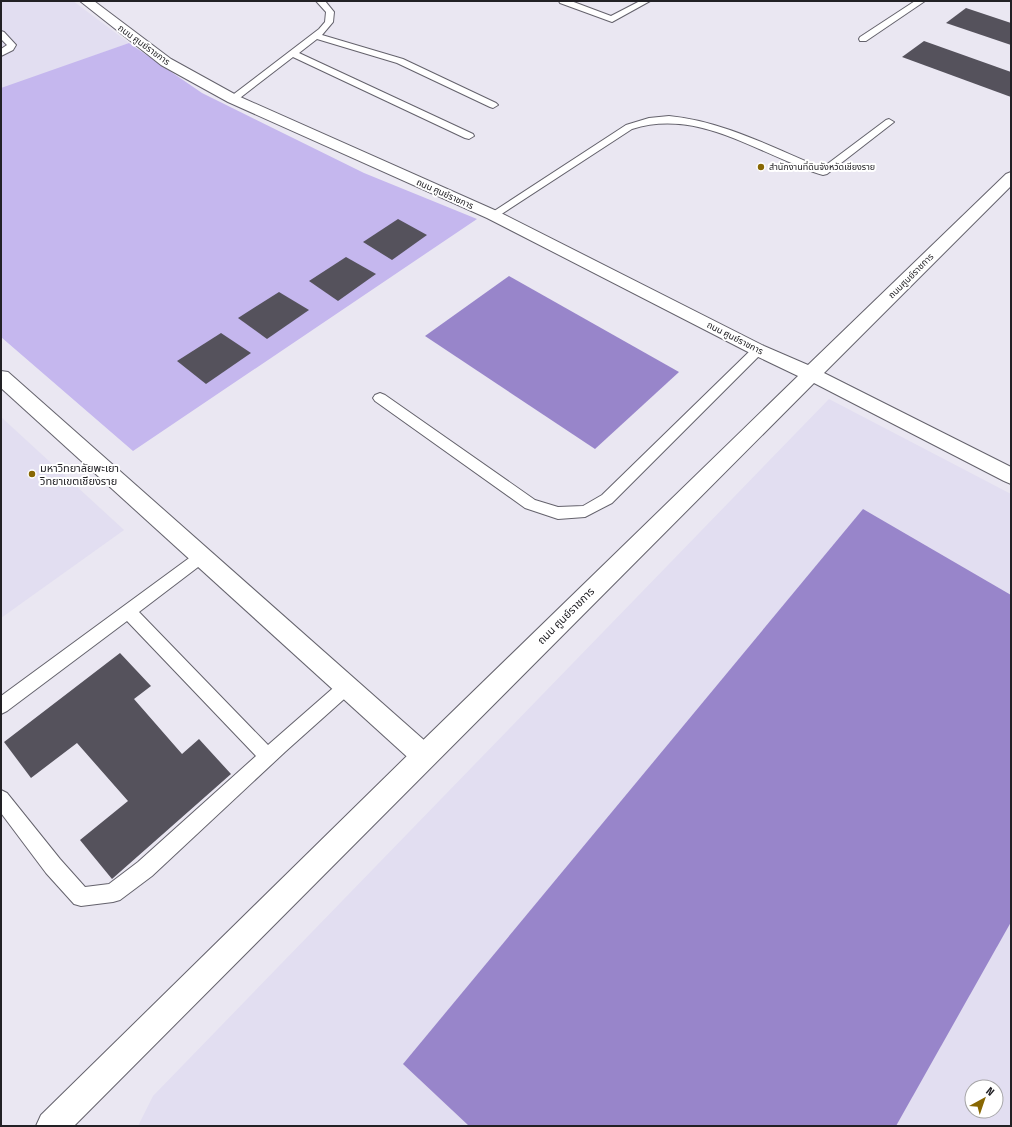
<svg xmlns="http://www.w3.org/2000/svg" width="1012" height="1127" font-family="'Fira Sans Condensed','Noto Sans Thai',sans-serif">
  <rect width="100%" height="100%" fill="#eae7f2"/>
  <g fill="#e2def1" fill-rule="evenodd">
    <polygon points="1,1 73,1 129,43 1,89"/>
    <path d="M829 399 1011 494V1126H138L153 1096ZM972 1087H996V1111H972Z"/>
    <polygon points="1,417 124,530 1,618"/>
  </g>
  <polygon fill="#c5b7ee" points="129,43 202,93 364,173 477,219 133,451 1,337 1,88"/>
  <g fill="#9885ca">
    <polygon points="509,276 679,372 595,449 425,336"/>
    <polygon points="863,509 1011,595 1011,922 896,1126 469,1126 403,1064"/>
  </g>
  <g fill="#55525c">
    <polygon points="966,8 1011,23 1011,45 946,23"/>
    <polygon points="924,41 1011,72 1011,97 902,57"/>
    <polygon points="398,219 427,235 392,260 363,242"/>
    <polygon points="346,257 376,274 338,301 309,281"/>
    <polygon points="279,292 309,310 267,339 238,318"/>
    <polygon points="221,333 251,353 206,384 177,361"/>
    <polygon points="120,653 151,686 134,699 182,754 199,739 231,774 112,879 80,840 128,801 77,743 31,778 4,742"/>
  </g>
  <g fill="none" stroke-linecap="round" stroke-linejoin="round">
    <g stroke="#64626c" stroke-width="2">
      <g id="lane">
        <polygon points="316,1 325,1 334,12 333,22 322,35 403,59 496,103 498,105 493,108 490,107 397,63 317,39 299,53 473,134 474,136 469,139 465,138 293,57 236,101 230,101 228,99 230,97 319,29 325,22 326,12"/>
        <polygon points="559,1 571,1 611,16 640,1 650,1 612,22 560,3"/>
        <polygon points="915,1 925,1 866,41 860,41 859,39 860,37"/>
        <polygon points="1,31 4,32 16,45 13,50 1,56 1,49 7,45 1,39"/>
        <path d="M669 116C723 121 773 148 822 168L886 120 889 119 894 122 827 174 823 175C811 172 800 166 789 162 739 141 688 111 632 129L497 217 493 218 488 215 626 125 649 118Z"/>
        <polygon points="758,346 762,347 764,350 762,353 612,503 585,517 558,519 525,508 375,401 373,398 375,395 380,393 385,395 535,500 558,507 583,506 602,495 754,347"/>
        <polygon points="201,551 206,553 208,557 206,561 139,612 268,745 340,682 346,680 352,682 354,687 352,692 286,751 152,876 120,900 113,902 81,906 74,904 46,873 1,813 1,790 7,793 60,859 85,887 109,884 138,862 256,756 127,621 7,711 1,714 1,696 196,553"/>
      </g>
    </g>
    <g stroke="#64626c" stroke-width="2">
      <polygon id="street" points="80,1 94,1 171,59 238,96 499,212 764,346 808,365 1006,174 1011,172 1011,186 824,373 1011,467 1011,484 1004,481 814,383 74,1126 36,1126 41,1115 415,748 798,376 752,354 487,218 228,102 161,65"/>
    </g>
    <g stroke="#64626c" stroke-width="2">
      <polygon id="secondary" points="1,371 8,372 433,748 437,756 433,764 424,768 415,764 1,388"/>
    </g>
    <use href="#lane" fill="#fff" fill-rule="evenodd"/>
    <use href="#street" fill="#fff" fill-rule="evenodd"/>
    <use href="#secondary" fill="#fff" fill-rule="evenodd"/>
  </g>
  <g fill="#886703" stroke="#fff" stroke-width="1.5">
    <circle cx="761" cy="167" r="4"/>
    <circle cx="32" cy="474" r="4"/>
  </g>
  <g text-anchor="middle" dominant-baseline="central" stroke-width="4" stroke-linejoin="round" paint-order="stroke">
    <g font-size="9" fill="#222125" stroke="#fff">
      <text transform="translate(144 45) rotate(36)">ถนน ศูนย์ราชการ</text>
      <text transform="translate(445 194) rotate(24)">ถนน ศูนย์ราชการ</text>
      <text transform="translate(911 276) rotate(-45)">ถนนศูนย์ราชการ</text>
      <text transform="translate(735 338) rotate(27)">ถนน ศูนย์ราชการ</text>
    </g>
    <g font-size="9" fill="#222125" stroke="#fff" text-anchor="start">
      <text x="769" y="167">สำนักงานที่ดินจังหวัดเชียงราย</text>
    </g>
    <g font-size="11" fill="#222125" stroke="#fff" text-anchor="start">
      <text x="40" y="468">มหาวิทยาลัยพะเยา<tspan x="40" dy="13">วิทยาเขตเชียงราย</tspan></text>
    </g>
    <g font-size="11" fill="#222125" stroke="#fff">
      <text transform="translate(566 616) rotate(-45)">ถนน ศูนย์ราชการ</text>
    </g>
  </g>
  <rect width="1012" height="1127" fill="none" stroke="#222125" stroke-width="4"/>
  <g transform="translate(984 1099) rotate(40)"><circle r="19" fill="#ffffff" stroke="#a7a6a8"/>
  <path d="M0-3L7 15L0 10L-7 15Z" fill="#886703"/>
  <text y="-6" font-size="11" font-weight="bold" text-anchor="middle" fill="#222125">N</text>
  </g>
</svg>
